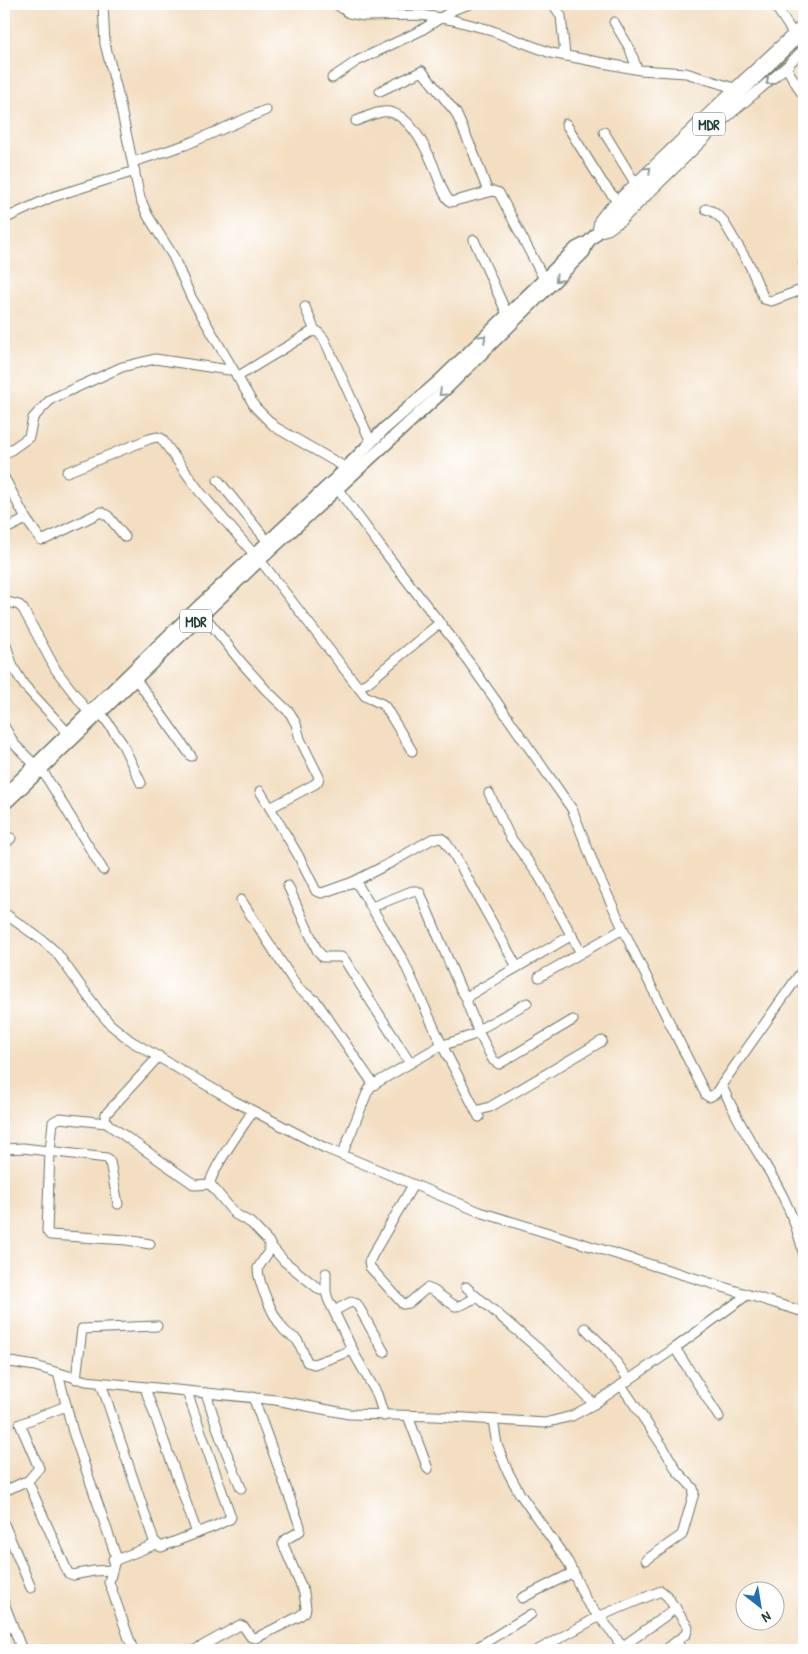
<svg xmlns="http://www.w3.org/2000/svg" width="808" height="1654" font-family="'Patrick Hand',sans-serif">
  <rect width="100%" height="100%" fill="#fff"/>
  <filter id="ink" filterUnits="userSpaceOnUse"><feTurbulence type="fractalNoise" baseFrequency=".02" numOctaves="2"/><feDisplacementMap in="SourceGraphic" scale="10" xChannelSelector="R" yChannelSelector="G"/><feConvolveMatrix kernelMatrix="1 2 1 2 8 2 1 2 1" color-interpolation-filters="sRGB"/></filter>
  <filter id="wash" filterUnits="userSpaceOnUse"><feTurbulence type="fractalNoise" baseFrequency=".0096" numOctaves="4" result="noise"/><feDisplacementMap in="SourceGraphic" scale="20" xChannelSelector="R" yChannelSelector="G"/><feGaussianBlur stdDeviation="1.12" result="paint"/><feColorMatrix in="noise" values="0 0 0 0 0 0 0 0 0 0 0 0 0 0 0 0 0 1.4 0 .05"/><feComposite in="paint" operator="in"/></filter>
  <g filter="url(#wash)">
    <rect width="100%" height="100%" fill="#f3dec1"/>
  </g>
  <g filter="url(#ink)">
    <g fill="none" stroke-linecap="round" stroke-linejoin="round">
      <g stroke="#697565" stroke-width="11">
        <g id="minor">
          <polyline points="103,4 105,44 117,90 140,198 148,216 173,256 191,297 255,407 275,427 350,470"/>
          <polyline points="336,4 349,13 364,16 421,15 453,20 487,29 551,53 640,70 686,73 734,88"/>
          <polyline points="553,4 561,16 565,55"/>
          <polyline points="774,4 793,33"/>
          <polyline points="614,22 630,49 637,69"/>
          <polyline points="804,23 734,88 606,211 599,220 597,233 608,230 621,221 727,117 786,67 804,49"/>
          <polyline points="786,67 804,97"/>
          <polyline points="332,78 357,61 420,31 455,9 470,4"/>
          <polyline points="380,91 422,71 456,113 474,154 488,192"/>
          <path d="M356 121C365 118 379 110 389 112 412 116 430 155 437 175 441 184 443 196 451 202L493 191 499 193 544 279"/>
          <polyline points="566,124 602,182 617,201"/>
          <polyline points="604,132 635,183"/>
          <polyline points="133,162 185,145 266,110"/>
          <polyline points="706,209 712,211 722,219 750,266 764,299 771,301 804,289"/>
          <polyline points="4,219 52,197 135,171"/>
          <polyline points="474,240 507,314"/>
          <polyline points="804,263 804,264"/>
          <polyline points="305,307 315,331"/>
          <polyline points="237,377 311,332 317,331 324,339 338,369 371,442"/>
          <polyline points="4,455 29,437 33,418 51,399 122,367 155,359 229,370"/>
          <polyline points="67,472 149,439 157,437 161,438 200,492 254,554"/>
          <polyline points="4,477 26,519 41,540 46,539 101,512 108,516 125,537"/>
          <polyline points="218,480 268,542"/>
          <polyline points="337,488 380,546 454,641 572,809 596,870 632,948 706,1095 709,1097 715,1094 804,968"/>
          <polyline points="4,530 26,519"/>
          <polyline points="260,560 365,696 382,704 386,708 412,751"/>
          <polyline points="4,601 19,605 23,609 56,670 89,713"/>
          <polyline points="203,614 241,662 266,690 290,713 296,724 300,739 319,777 318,781 315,784 270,808"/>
          <polyline points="4,639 13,667 24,685 68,733"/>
          <polyline points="133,675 191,756"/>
          <polyline points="358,687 367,683 436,626"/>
          <polyline points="101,713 122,743 141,783"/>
          <polyline points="4,726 15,745 35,765"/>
          <polyline points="42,770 103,870"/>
          <polyline points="260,791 298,855 316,891 322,893 353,882 358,885 403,960 442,1045 479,1117"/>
          <polyline points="489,793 510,837 539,876 581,953"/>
          <polyline points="4,845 11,838"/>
          <polyline points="353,882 392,862 432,839 441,838 445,841 455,856 517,967"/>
          <polyline points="288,886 317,950 323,957 341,957 344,959 410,1063"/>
          <polyline points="241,900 298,988 316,1001 374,1085"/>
          <polyline points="372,907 412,891 417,891 420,893 460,988 467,999"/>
          <polyline points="4,913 42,940 56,952 98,1010 111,1025 131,1041 234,1101 325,1148 480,1212 804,1312"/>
          <polyline points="539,977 623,929"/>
          <polyline points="478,1030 527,1003"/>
          <polyline points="479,1033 493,1060 499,1064 573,1020"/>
          <polyline points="159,1056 106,1114 105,1120 109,1125 195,1185 210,1184"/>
          <path d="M721 1085C731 1104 740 1125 752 1143 775 1180 795 1213 804 1256"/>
          <path d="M253 1111C244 1125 211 1170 210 1184L235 1214 251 1223 269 1242V1251L258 1268C258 1284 274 1318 284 1330 288 1335 293 1336 297 1340 301 1346 304 1355 307 1362L314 1364 353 1350"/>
          <polyline points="476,1111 490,1107 602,1041"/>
          <polyline points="106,1123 60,1118 53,1122 50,1151 47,1231 50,1235 127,1240 150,1244"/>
          <polyline points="4,1149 23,1148 107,1158 110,1162 118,1204"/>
          <polyline points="342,1155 367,1093 371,1086 438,1047 479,1033 467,1003 468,996 572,935"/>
          <path d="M413 1185 373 1254 369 1262 370 1267 403 1304 409 1303 427 1288 434 1291 455 1306C465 1307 471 1296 480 1299L548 1357 594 1404"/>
          <polyline points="270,1245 284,1261 320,1290"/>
          <polyline points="326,1273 326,1292 328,1299 356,1357 377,1394 384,1416"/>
          <polyline points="466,1287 477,1297"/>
          <polyline points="334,1311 351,1302 357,1304 384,1352"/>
          <polyline points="585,1328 608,1351 629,1380"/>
          <polyline points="675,1348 719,1417"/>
          <polyline points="4,1361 35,1366 86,1381 276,1400 349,1414 435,1416 545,1423 572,1416 594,1404 675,1348 747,1295"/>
          <polyline points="58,1373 73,1432 116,1556 109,1582 133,1650"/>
          <polyline points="76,1379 82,1329 157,1326"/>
          <polyline points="101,1383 154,1541 161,1547 215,1526 230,1519 231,1517 187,1392"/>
          <polyline points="621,1385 663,1447 677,1471 693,1488 694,1493 682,1535 646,1560"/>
          <polyline points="145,1388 197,1533"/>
          <polyline points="206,1393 221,1439 241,1488"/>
          <polyline points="408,1416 428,1469"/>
          <polyline points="493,1420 497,1445 508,1472 520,1494 568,1562 587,1602 612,1632 624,1650"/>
          <polyline points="27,1482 39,1468 20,1424 66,1406"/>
          <polyline points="4,1487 9,1489 24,1482 29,1484 68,1573 73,1575 94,1571 111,1570"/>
          <polyline points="4,1524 31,1588"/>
          <polyline points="113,1559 116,1560 156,1544"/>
          <polyline points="522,1598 574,1572"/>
          <polyline points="4,1603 22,1650"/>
          <polyline points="677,1641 681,1650"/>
          <polyline points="622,1647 676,1608"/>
          <polyline points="195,1650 240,1625 244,1627 251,1637 256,1638 298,1617 305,1612 306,1608 304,1593 283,1544 285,1540 300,1531 300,1526 253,1397"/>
          <polyline points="476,1650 478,1647 531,1614"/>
          <polyline points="538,1650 600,1616 661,1591 667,1596 688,1627 686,1634 665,1650"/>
        </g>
      </g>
      <g stroke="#697565" stroke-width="14">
        <g id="major">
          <polyline points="4,795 197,608 336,478 384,429 440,380 576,248 588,242 804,31"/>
          <polyline points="4,805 260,560 448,387 584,252 588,242"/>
        </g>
      </g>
      <use href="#minor" stroke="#fff" stroke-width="9"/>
      <use href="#major" stroke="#fff" stroke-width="11"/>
    </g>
    <defs><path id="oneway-chevron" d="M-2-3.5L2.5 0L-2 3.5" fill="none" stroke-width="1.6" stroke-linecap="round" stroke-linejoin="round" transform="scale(1.25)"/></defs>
    <g stroke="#8f9e9a">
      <use href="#oneway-chevron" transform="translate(769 82) rotate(140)"/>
      <use href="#oneway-chevron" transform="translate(648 170) rotate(-44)"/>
      <use href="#oneway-chevron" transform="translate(558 279) rotate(134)"/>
      <use href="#oneway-chevron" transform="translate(483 338) rotate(-44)"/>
      <use href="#oneway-chevron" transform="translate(442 393) rotate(138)"/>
    </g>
  </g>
  <g text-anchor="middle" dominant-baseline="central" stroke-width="5" stroke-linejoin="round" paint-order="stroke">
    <g fill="#fff" stroke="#627771" stroke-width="1">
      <rect x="693" y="112.5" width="32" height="23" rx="4"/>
      <rect x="180" y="609.5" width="32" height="23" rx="4"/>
    </g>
    <g font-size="14" font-weight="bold" fill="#1f3d34">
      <text x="709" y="124">MDR</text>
      <text x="196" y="621">MDR</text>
    </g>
  </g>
  <rect width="808" height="1654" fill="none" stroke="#fff" stroke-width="20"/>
  <g transform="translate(760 1606) rotate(149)"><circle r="24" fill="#ffffff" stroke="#a5b1ae"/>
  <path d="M0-4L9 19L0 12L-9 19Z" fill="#1f6fb2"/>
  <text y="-8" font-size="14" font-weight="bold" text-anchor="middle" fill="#1f3d34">N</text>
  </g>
</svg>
